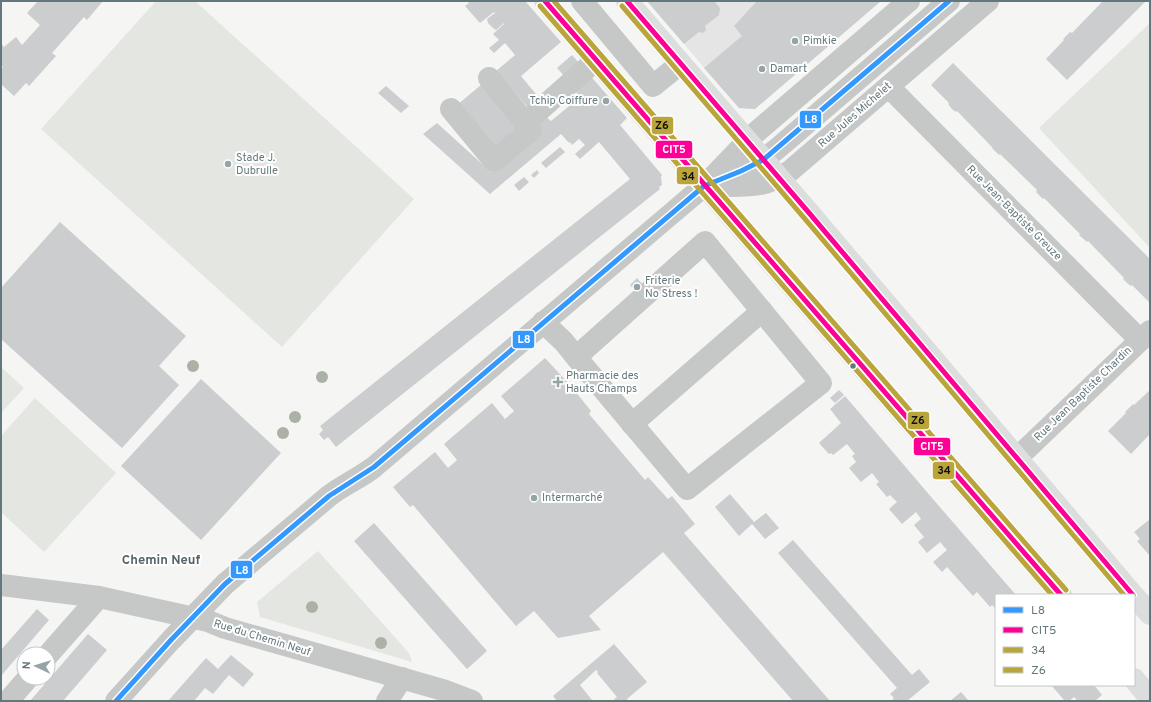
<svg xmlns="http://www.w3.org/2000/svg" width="1151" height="702" font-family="Overpass,sans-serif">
  <rect width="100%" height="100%" fill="#f5f5f4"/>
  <polygon fill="#e4e5e4" points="647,1 881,1 755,109 739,108"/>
  <g fill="#e4e7e1">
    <polygon points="156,1 195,1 414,199 282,347 41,129"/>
    <polygon points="1150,23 1150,248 1039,128"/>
    <polygon points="1,367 24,388 1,413"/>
    <polygon points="35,398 116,473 44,552 1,512 1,436"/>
    <polygon points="318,551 409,653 412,662 260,617 257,602"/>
  </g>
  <g fill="#cccdce">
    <polygon points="38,1 103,1 87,20 84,17 52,53 56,56 29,86 26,83 14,96 1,84 1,69 3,67 1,64 1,43 4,47 16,37 22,45 40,25 27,13"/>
    <polygon points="467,1 525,1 561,42 521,76 540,99 529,109 496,71 515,55 505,43 494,53 489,48 499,40 493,34 504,24 504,23 496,30 493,28 488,23 487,19 495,13 494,12 480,23 465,6 469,3"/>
    <polygon points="647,1 714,1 720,8 719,15 705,26 706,30 703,33 699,32 684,44"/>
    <polygon points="757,1 881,1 755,109 739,108 704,68 742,36 734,26"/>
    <polygon points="1103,1 1146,1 1067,80 1046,59 1064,40 1063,39 1070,32 1072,33"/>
    <polygon points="572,55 580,64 565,77 557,68"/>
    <polygon points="953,63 1150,259 1150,303 1132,285 1131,286 1127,283 1123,279 1124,278 1088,241 1087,242 1079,235 1080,234 1044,198 1043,199 1036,192 1037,190 1000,154 999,155 992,148 992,147 957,111 956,112 952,109 948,104 949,103 931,85"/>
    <polygon points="588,73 627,118 620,125 662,175 661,177 662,185 659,187 660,189 336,447 328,437 324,440 319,434 323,430 320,426 630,179 599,142 580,159 575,154 585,145 579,139 572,145 570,142 569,143 561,134 490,194 423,134 437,123 491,172 538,132 533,125 544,115 551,121 580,97 572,87"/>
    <polygon points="481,85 519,129 495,148 457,105"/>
    <polygon points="386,86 409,106 401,113 378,93"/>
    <polygon points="560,147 565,152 546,168 541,163"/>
    <polygon points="537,170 539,173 534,178 531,175"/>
    <polygon points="524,177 529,182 519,191 514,185"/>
    <polygon points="60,222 186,336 159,366 179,385 122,448 1,339 1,288"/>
    <polygon points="637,278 645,287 638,294 630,285"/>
    <polygon points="545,358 571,386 591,411 589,414 645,480 648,477 668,499 672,496 695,524 684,533 830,701 793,701 663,552 589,616 601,630 558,638 534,611 516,626 413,505 410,507 393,487 435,452 448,468 457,460 444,444 492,403 505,419 514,411 501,396"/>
    <polygon points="201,379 281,453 201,540 121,466"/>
    <polygon points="839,390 844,395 835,403 830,398"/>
    <polygon points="1150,390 1150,434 1131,454 1108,431 1126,413 1125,412 1133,404 1134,405"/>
    <polygon points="845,396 932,498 1016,595 996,595 996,609 992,605 990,607 977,592 973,596 947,567 942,572 933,562 947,550 940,542 927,553 918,542 924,537 914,525 921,519 916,512 902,524 889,509 897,502 890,495 887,497 876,484 879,482 872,473 861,482 849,468 856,462 852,456 855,454 847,444 833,455 831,453 829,454 819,443 841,423 830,409"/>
    <polygon points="730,494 754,522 766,513 779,528 765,539 752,524 739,536 715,507"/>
    <polygon points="1150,519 1150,556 1137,541 1140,539 1134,532"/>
    <polygon points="374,523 487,651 467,669 354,541"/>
    <polygon points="793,540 912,675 919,669 930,682 907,701 891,701 894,698 890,694 897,688 778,553"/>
    <polygon points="37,609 49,620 1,676 1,650"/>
    <polygon points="88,634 107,650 63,701 30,701"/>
    <polygon points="614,644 647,682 627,699 628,701 616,701 614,699 617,697 597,673 598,672 596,670 580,685 592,700 591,701 557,701 553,696"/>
    <polygon points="231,655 254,674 243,687 229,675 213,694 205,688 194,701 168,701 206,658 218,669"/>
    <polygon points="1051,685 1094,685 1102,695 1095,701 1078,701 1074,697 1069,701 1065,701"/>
    <polygon points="961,692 969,701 950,701"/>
  </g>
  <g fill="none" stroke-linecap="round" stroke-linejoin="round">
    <g stroke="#c6c8c8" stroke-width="22">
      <polyline points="582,1 653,86 680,64"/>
      <polyline points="889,87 1140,340"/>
      <polyline points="451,109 494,161 531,130 489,78"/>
      <polyline points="525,123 596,60"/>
      <polyline points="715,181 741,171 763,160 778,148 949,1"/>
      <path d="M704 186C722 185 748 188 765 183 774 180 782 176 790 171L988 1"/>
      <polyline points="543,322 564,342 576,357 687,489 821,383 705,242 576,357"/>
      <polyline points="632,424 762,311"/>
      <polyline points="1017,458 1150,331"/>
      <polyline points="1,585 99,597 208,621 225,628 443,690 472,701"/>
      <polyline points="48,655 99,597"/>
      <polyline points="8,701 28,678"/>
      <path d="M116 701 171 640 225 584 329 496C343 485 360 478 374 467L671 214 704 186 754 134 909 1"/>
      <polyline points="387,701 402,678"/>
    </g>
    <g stroke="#dcdddd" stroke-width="22">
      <polyline points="545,1 683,161 1061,595"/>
      <polyline points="627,1 810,214 1133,595"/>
      <polyline points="1134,596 1150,614"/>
      <polyline points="1134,679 1150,698"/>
    </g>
    <g stroke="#fff" stroke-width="8">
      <polyline id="bus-1" points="116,701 171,640 225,584 329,496 374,467 704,186 741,171 763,160 949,1"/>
    </g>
    <g stroke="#fff" stroke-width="8">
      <g id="bus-2">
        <polyline points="545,1 1061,595"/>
        <polyline points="627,1 810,214 1133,595"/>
      </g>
    </g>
    <g stroke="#fff" stroke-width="8">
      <g id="bus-3">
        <polyline points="540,6 1052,595"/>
        <polyline points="622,6 805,219 1124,595"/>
      </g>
    </g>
    <g stroke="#fff" stroke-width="8">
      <polyline id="bus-4" points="554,1 1066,590"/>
    </g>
    <use href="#bus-1" stroke="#39f" stroke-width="5"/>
    <use href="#bus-2" stroke="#ff0096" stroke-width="5"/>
    <use href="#bus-3" stroke="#b9a53a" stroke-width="5"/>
    <use href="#bus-4" stroke="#b9a53a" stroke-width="5"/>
  </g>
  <g fill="#abb1a5">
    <circle cx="193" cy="366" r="6"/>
    <circle cx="322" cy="377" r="6"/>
    <circle cx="295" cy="417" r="6"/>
    <circle cx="283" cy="433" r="6"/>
    <circle cx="312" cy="607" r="6"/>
    <circle cx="381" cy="643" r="6"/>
  </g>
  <g fill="#96a4a7" stroke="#fff" stroke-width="1.5">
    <circle cx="795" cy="41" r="4"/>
    <circle cx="762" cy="69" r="4"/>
    <circle cx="606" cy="101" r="4"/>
    <circle cx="228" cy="164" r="4"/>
    <circle cx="637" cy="287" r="4"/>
    <path d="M556 376h4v4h4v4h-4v4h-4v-4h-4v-4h4z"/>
    <circle cx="534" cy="498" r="4"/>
  </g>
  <circle fill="#63787d" stroke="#fff" stroke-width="1.5" cx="853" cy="366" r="3.5"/>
  <g text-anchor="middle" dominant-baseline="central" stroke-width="4" stroke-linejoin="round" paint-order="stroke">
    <g font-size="11" fill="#63787d" stroke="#fff" text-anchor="start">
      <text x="803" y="41">Pimkie</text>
      <text x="770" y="69">Damart</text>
      <text x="598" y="101" text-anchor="end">Tchip Coiffure</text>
      <text x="236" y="158">Stade J.<tspan x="236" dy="13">Dubrulle</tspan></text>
      <text x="645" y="281">Friterie<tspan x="645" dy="13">No Stress !</tspan></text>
      <text x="566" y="376">Pharmacie des<tspan x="566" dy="13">Hauts Champs</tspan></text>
      <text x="542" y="498">Intermarché</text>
    </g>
    <g font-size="11" fill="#63787d" stroke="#fff">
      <text transform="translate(855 115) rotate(-41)">Rue Jules Michelet</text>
      <text transform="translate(1014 213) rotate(45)">Rue Jean-Baptiste Greuze</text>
      <text transform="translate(1083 394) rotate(-44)">Rue Jean Baptiste Chardin</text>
      <text transform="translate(262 638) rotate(17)">Rue du Chemin Neuf</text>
    </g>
    <g font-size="13" font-weight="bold" fill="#546468" stroke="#fff">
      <text x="161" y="561">Chemin Neuf</text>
    </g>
  </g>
  <g stroke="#fff" stroke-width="1.5">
    <rect x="799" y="110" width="23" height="19" rx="4" fill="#39f"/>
    <rect x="651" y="116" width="23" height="19" rx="4" fill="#b9a53a"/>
    <rect x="655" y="140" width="38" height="19" rx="4" fill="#ff0096"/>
    <rect x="676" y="166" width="23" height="19" rx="4" fill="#b9a53a"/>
    <rect x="512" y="330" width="23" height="19" rx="4" fill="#39f"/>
    <rect x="907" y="411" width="23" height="19" rx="4" fill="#b9a53a"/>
    <rect x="913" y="437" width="38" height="19" rx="4" fill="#ff0096"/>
    <rect x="932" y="461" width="23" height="19" rx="4" fill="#b9a53a"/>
    <rect x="230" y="560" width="23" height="19" rx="4" fill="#39f"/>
  </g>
  <g font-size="11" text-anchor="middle" font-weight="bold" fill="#fff">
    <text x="811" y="123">L8</text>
    <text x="674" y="153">CIT5</text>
    <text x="524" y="343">L8</text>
    <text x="932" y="450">CIT5</text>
    <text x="242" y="574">L8</text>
  </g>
  <g font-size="11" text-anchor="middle" font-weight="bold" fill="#111">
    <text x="662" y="129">Z6</text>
    <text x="688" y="180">34</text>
    <text x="918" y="424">Z6</text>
    <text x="944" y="474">34</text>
  </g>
  <rect width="1151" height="702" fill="none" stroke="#63787d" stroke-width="4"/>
  <rect x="995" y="594" width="140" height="92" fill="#ffffff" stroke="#c1c9cb"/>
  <rect x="1003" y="607" width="20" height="6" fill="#3399ff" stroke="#c1c9cb"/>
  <text x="1031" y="614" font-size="12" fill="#63787d">L8</text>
  <rect x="1003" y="627" width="20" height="6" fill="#ff0096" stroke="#c1c9cb"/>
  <text x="1031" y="634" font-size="12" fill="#63787d">CIT5</text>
  <rect x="1003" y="647" width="20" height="6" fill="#b9a53a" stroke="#c1c9cb"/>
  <text x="1031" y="654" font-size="12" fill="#63787d">34</text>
  <rect x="1003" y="667" width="20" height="6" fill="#b9a53a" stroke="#c1c9cb"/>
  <text x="1031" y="674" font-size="12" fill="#63787d">Z6</text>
  <g transform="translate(36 666) rotate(274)"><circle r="19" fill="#ffffff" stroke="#c1c9cb"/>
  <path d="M0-3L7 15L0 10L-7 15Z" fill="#96a4a7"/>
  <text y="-6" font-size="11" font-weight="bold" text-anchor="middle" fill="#63787d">N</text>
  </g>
</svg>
